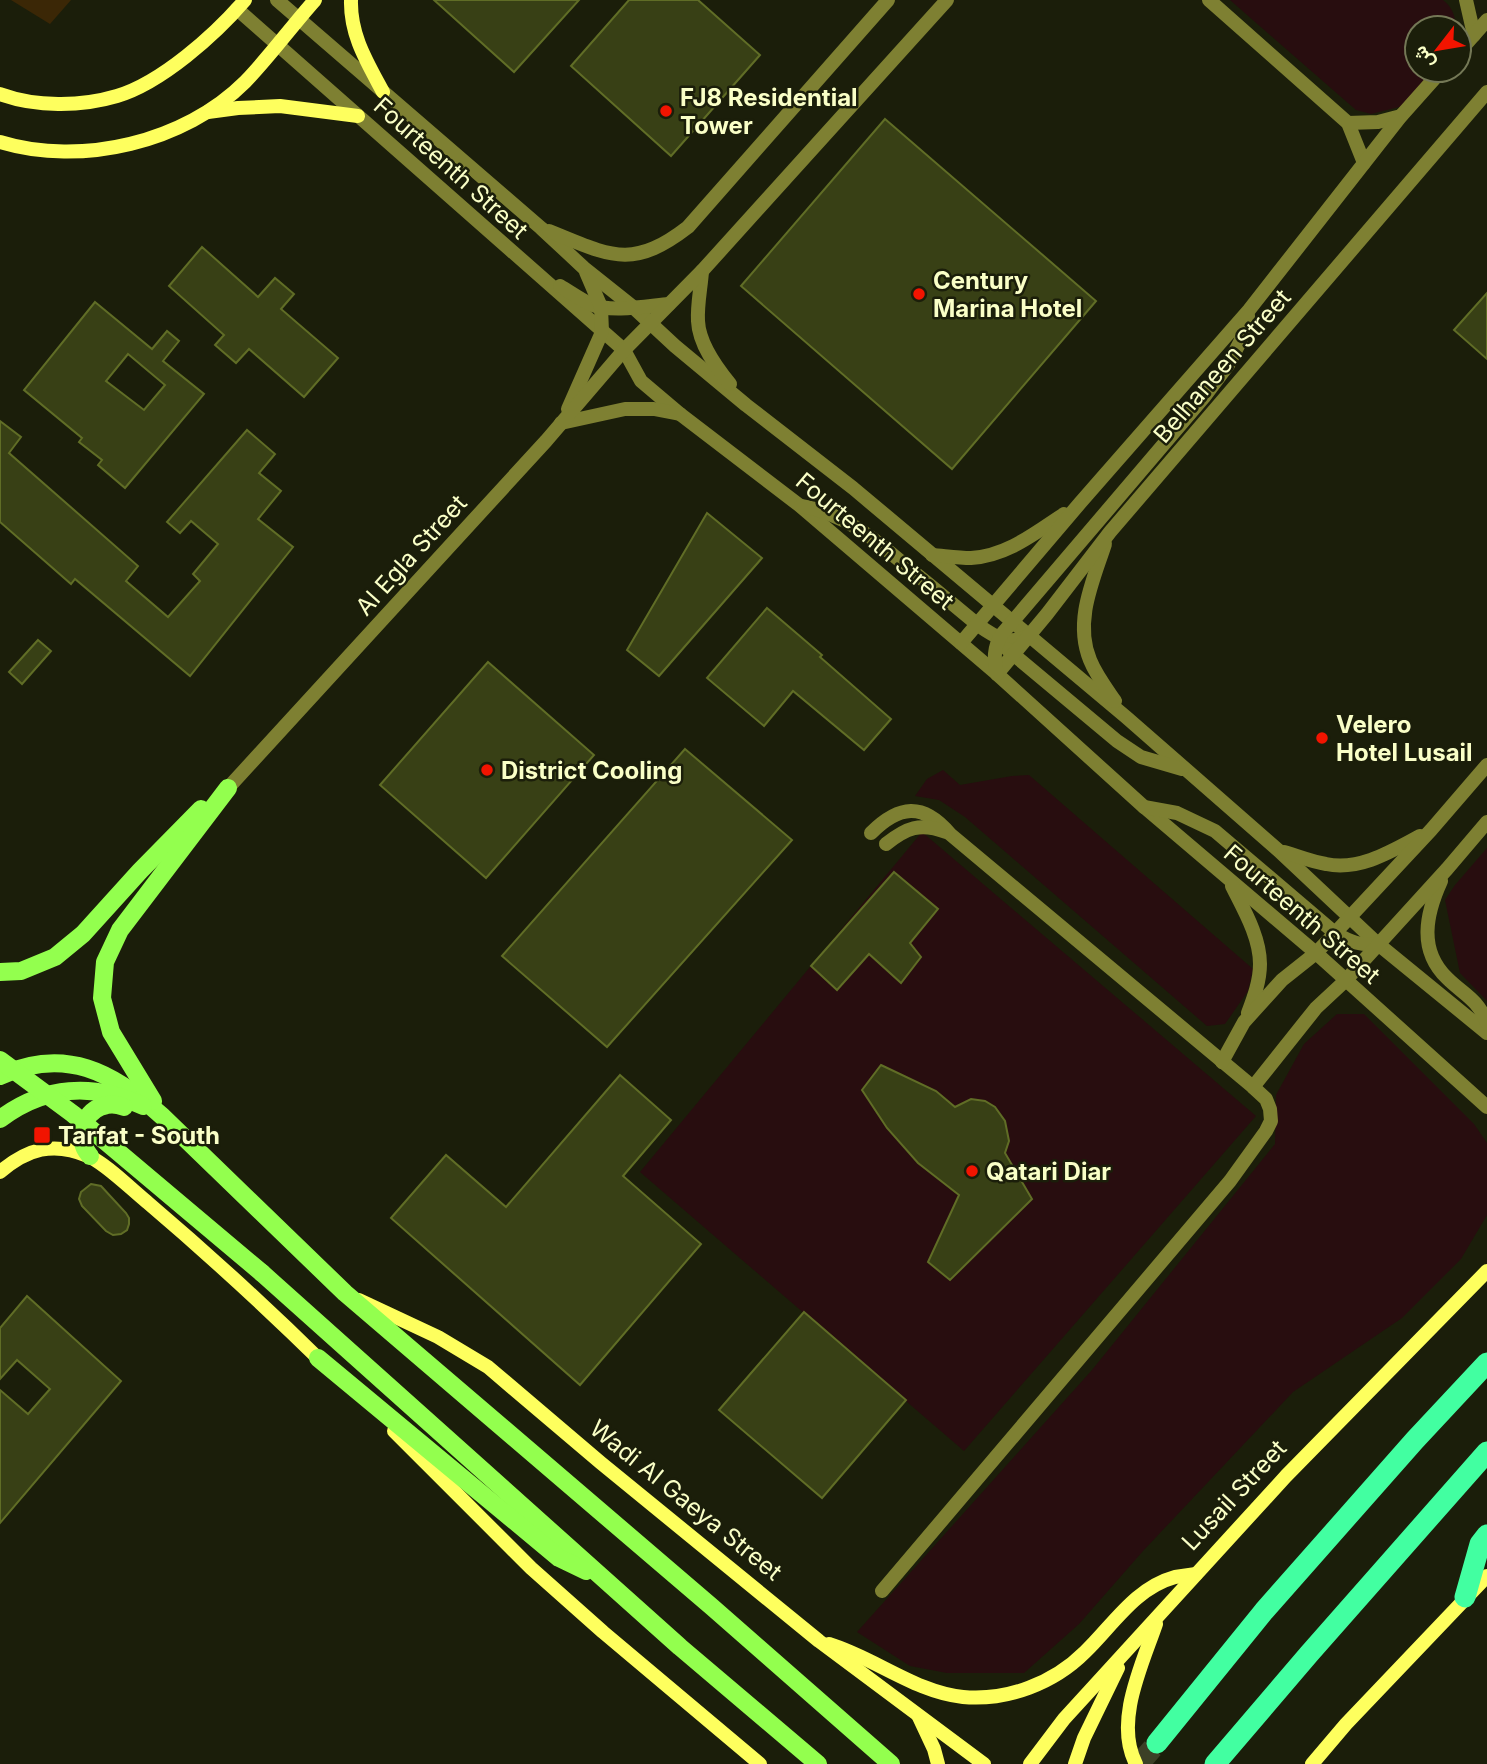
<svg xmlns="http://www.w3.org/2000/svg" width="1487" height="1764" font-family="Inter,Vazirmatn,sans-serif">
  <rect width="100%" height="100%" fill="#1b1e0a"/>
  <g fill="#280d0f">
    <path d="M1230 0H1443C1453 8 1455 16 1456 28H1417V70H1439L1407 105 1371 114 1356 110Z"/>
    <polygon points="943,770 960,785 1012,776 1029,775 1253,969 1248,991 1225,1024 1207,1026 965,817 939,800 915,796 927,779"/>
    <polygon points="922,832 1256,1116 964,1451 640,1172"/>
    <polygon points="1487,848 1487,1001 1460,973 1445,900 1455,885"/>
    <polygon points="1337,1014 1364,1014 1474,1124 1487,1143 1487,1215 1461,1259 1402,1318 1293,1392 1143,1551 1079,1624 1024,1673 947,1673 910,1666 857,1632 1092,1370 1275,1144 1276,1095 1304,1044"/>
  </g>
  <polygon fill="#3b2706" points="11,0 71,0 50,24"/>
  <g fill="#384015" stroke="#606d26" stroke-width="2" fill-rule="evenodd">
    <polygon points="434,0 579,0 514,72"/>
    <polygon points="629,0 698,0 760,55 671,156 571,66"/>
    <polygon points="885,119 1096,301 952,469 741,286"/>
    <polygon points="202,247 258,297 275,278 294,294 281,309 338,358 304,397 249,349 236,363 215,345 224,335 169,286"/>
    <polygon points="1487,293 1487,359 1454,330"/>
    <path d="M95 302 152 349 167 331 179 341 163 361 204 394 125 488 98 465 102 460 79 442 82 438 24 390ZM128 354 165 385 144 410 106 381Z"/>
    <polygon points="0,421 21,437 9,453 138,566 126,581 168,617 200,581 193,574 218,544 191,521 180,533 167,522 247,430 275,454 259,473 281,491 258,519 293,547 190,676 75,579 71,584 0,522"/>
    <polygon points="707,513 762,558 659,676 627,650"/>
    <polygon points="767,608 822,655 820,657 891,719 864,750 793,691 764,726 707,678"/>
    <polygon points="38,640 51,651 22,684 9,672"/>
    <polygon points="488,662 594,755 486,878 380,785"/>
    <polygon points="685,749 792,840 607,1047 502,956"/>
    <polygon points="894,872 938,909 910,943 921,957 901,983 869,954 837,990 811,966"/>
    <polygon points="881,1065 936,1091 955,1107 971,1099 985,1101 995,1107 1005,1121 1009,1141 1005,1153 1032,1199 950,1280 928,1262 959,1195 918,1163 887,1128 862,1090"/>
    <polygon points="620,1075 671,1120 623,1176 701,1244 580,1385 391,1218 446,1155 506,1207"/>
    <polygon points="91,1184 101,1186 126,1213 129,1218 129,1224 127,1230 121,1234 113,1235 106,1231 82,1206 79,1199 81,1192"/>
    <polygon points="27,1296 121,1381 0,1523 0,1390 28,1414 50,1389 17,1360 0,1379 0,1328"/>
    <polygon points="804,1312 906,1400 822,1498 719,1410"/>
  </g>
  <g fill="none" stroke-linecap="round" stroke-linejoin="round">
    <polyline stroke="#3c4026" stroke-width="21" stroke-dasharray="21 10" stroke-linecap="butt" points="1139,1764 1157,1743"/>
    <g stroke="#7e8032" stroke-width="14">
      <polyline points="277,0 541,228 584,268 633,307 675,346 746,405 853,488 1126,717 1278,850 1378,944 1487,1033"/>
      <polyline points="1209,0 1348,123 1364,163"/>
      <polyline points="1466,0 1474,35"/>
      <polyline points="237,9 624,350 641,381 680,414 799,505 997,674 1143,806 1316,953 1487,1107"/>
      <polyline points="1459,52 1487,20"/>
      <polyline points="1348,123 1378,122 1401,116"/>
      <path d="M549 231C609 255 631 271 688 227L888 0"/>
      <path d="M702 271C701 287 697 305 698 321 699 344 716 367 730 384"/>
      <path d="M560 286C570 292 580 299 590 304 611 313 647 306 669 304"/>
      <polyline points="568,409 602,332 601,307 586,272"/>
      <polyline points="561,423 625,409 654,409 680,414"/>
      <path d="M801 506C846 513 878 542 911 570 934 588 956 607 978 625 995 637 1008 646 1028 636"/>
      <path d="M1105 544C1093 581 1074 621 1090 660 1096 675 1106 688 1115 701"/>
      <path d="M932 555C945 556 958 558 971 558 1007 556 1035 533 1064 514"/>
      <polyline points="961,643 1080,503 1249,310 1401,116 1442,70"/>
      <polyline points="1007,649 1117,741 1141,757 1182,769"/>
      <polyline points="997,674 1047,614 1110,532 1487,92"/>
      <path d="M997 674C994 659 993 648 1002 634L1204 397 1228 365 1240 342 1248 316"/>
      <polyline points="228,788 546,441 624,350 702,271 947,0"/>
      <path d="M1144 807 1177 813 1215 831 1335 933C1350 942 1361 946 1378 944"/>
      <path d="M871 833C899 805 923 802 950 834L1253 1087 1266 1099 1270 1109 1271 1121 1266 1131 1230 1181 882 1591"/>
      <path d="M886 844C906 828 920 822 946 832"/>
      <path d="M1284 852C1298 856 1312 862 1326 864 1360 871 1392 851 1420 836"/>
      <path d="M1441 881C1426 914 1418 950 1447 978 1464 995 1477 998 1487 1023"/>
      <path d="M1232 886C1244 910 1260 937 1260 964 1260 981 1254 997 1248 1013"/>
      <polyline points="1222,1062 1244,1022 1282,980 1316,953 1335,933 1431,830 1487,765"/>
      <polyline points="1253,1087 1316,1008 1345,981 1447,869 1487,822"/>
    </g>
    <g stroke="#feff5e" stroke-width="14">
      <path d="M351 0C350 35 367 62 383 92"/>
      <path d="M0 94C36 107 80 107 117 96 161 83 215 35 245 0"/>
      <polyline points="208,112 238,108 280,106 358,116"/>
      <path d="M0 142C81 167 185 142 245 82 270 56 291 27 315 0"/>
      <path d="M0 1172C27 1149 53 1141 88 1156 105 1163 131 1189 147 1202 207 1253 267 1308 324 1364"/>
      <polyline points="359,1300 438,1337 488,1367 601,1463 819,1641 984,1764"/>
      <polyline points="394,1431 531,1568 603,1632 760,1764"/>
      <path d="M829 1644C875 1658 915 1692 963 1697 1008 1701 1054 1683 1085 1652 1113 1625 1135 1588 1175 1577 1182 1576 1189 1575 1196 1574"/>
      <polyline points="919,1717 934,1749 938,1764"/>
      <polyline points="1030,1764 1064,1719 1286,1476 1487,1271"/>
      <polyline points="1075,1764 1084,1738 1118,1668"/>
      <path d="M1136 1764C1114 1722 1142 1665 1156 1624"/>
      <polyline points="1312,1764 1346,1724 1487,1576"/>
    </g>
    <g stroke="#93ff4e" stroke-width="18">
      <polyline points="0,972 21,971 55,957 83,934 140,871 201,809"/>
      <path d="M0 1076C65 1046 113 1072 162 1116L345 1293 712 1607 891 1764"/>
      <polyline points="153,1101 111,1032 102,998 105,962 120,930 228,788"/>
      <path d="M0 1119C44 1086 93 1082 143 1106"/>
      <path d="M90 1156C88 1153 85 1150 84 1146 77 1129 88 1108 107 1105 112 1104 119 1105 124 1107"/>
      <polyline points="262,1273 680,1647 818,1764"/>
      <polyline points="318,1358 559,1558 586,1571"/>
    </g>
    <g stroke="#42ffa1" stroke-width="21">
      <polyline points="1465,1597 1480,1544 1487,1535"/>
      <polyline points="1157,1743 1264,1611 1415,1440 1487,1363"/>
      <polyline points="1215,1764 1309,1654 1487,1452"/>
    </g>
    <polyline stroke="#93ff4e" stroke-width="18" points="0,1060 73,1114 262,1273"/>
  </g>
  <g fill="#f21400" stroke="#1b1e0a" stroke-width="2.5">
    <circle cx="666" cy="111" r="7"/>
    <circle cx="919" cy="294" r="7"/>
    <circle cx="1322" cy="738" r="7"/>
    <circle cx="487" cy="770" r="7"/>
    <rect x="33" y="1126" width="18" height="18" rx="3.5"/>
    <circle cx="972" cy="1171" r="7"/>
  </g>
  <g text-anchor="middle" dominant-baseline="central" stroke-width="5" stroke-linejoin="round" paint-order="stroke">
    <g font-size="24" font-weight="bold" fill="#faffc7" stroke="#1b1e0a" text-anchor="start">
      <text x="680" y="97">FJ8 Residential<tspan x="680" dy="28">Tower</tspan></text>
      <text x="933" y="280">Century<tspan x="933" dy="28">Marina Hotel</tspan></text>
      <text x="1336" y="724">Velero<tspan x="1336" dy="28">Hotel Lusail</tspan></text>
      <text x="501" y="770">District Cooling</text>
      <text x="58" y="1135">Tarfat - South</text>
      <text x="986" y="1171">Qatari Diar</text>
    </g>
    <g font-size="24" fill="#faffc7" stroke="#1b1e0a">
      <text transform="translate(451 168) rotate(42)">Fourteenth Street</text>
      <text transform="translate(1222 366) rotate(-49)">Belhaneen Street</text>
      <text transform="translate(875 541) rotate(40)">Fourteenth Street</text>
      <text transform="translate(411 555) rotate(-48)">Al Egla Street</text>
      <text transform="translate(1302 914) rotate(41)">Fourteenth Street</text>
      <text transform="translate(1234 1495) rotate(-47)">Lusail Street</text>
      <text transform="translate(686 1500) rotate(39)">Wadi Al Gaeya Street</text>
    </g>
  </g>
  <g transform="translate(1438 49) rotate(239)"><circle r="33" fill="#1b1e0a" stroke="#747856" stroke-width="2"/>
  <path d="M0-5L12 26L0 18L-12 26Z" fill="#f21400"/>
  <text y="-10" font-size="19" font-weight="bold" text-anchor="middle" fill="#faffc7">ش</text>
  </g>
</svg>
